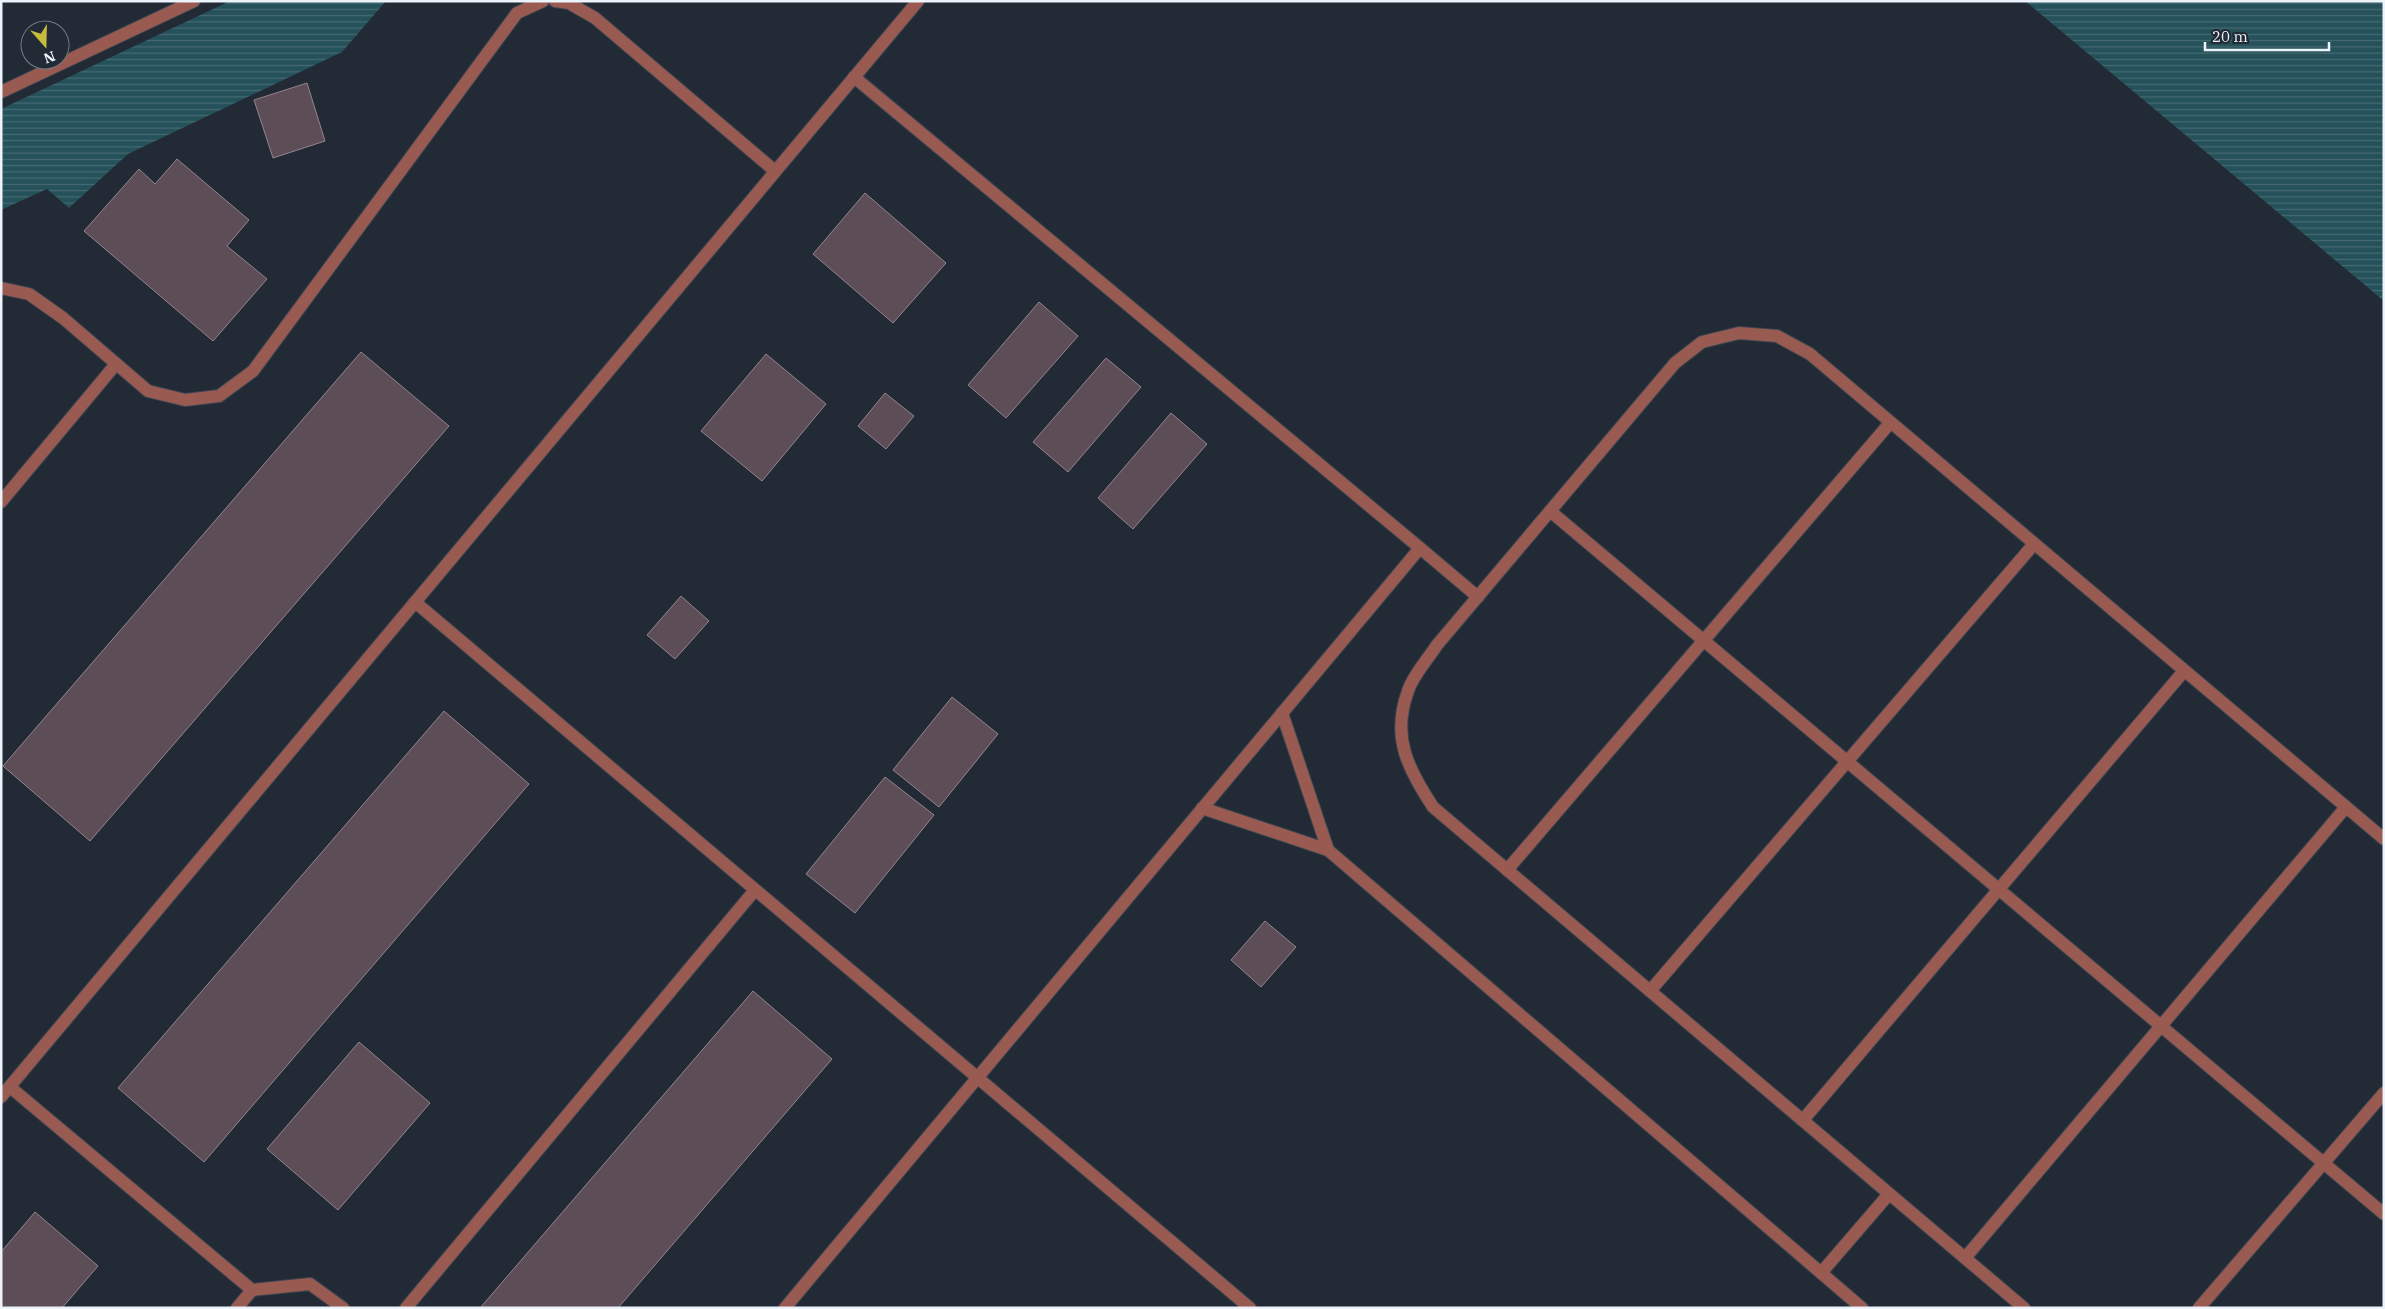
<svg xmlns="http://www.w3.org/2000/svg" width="2385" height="1309" font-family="'IBM Plex Serif',serif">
  <defs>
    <pattern id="water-rules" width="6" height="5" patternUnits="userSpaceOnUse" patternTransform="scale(1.25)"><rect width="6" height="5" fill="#25515a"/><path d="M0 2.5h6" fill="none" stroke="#456a73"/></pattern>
  </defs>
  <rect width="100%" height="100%" fill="#212a35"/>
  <g fill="url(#water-rules)">
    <polygon points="230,1 386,1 342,52 128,154 69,208 47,189 1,210 1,109"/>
    <polygon points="2025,1 2384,1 2384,301"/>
  </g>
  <g fill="#5c4d57" stroke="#95848f">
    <polygon points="307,83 325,141 273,158 254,100"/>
    <polygon points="177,159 249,220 227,246 267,279 213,341 84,231 139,169 155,184"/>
    <polygon points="865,193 946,263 893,323 813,254"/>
    <polygon points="1039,302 1078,336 1006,418 968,385"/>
    <polygon points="361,352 449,426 90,841 3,766"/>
    <polygon points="766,354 826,404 762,481 701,431"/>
    <polygon points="1106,358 1141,387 1068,472 1033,442"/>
    <polygon points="885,393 914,416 886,449 858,426"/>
    <polygon points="1171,413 1207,444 1133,529 1098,498"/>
    <polygon points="681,596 709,621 675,659 647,635"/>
    <polygon points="952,697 998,734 939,807 893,770"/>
    <polygon points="444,711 529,784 204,1162 118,1088"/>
    <polygon points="885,777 934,815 855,913 806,874"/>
    <polygon points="1265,921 1296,947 1261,987 1231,960"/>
    <polygon points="753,991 832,1059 618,1308 480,1308"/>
    <polygon points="359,1042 430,1103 338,1210 267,1149"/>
    <polygon points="35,1212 98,1266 62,1308 1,1308 1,1252"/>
  </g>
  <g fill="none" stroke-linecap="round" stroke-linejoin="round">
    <g stroke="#3e4651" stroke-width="14">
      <g id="service">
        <polyline points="555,1 569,3 595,18 775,171"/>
        <polyline points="1,288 29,294 63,318 148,391 185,400 219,396 253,371 517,13 543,1"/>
        <polyline points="1,502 116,364"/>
        <polyline points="1550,511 2384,1214"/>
        <polyline points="1420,548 1478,597"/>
        <polyline points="415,602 1250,1308"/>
        <polyline points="1282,713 1328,850"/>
        <polyline points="1202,808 1328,850 1862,1308"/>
        <polyline points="1507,870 1890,423"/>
        <polyline points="1650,991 2034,544"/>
        <polyline points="10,1087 252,1290 310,1284 343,1308"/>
        <polyline points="1,1097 918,1"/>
        <polyline points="1803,1120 2184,671"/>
        <polyline points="1965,1258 2346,807"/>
        <polyline points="1821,1273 1889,1194"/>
        <polyline points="237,1308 252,1290"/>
        <polyline points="406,1308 755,890"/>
        <polyline points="785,1308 1420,548 854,77"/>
        <path d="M2024 1308 1433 807C1408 769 1391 737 1408 691 1413 675 1428 659 1437 645L1675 363 1702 342 1739 333 1777 336 1810 354 2384 839"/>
        <polyline points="2199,1308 2384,1093"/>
      </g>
    </g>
    <g stroke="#3e4651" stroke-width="14">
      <polyline id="minor" points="1,92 194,1"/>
    </g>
    <use href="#service" stroke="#995b51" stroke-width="12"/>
    <use href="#minor" stroke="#995b51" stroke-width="12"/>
  </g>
  <rect width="2385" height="1309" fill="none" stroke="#edf3fb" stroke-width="5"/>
  <g transform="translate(45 45) rotate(160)"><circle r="24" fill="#212a35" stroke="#737a84"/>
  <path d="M0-4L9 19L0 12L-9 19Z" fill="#c7bb3c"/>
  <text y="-8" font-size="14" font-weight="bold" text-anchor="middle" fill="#edf3fb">N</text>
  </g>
  <path d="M2205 42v8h124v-8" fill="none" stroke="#edf3fb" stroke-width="2.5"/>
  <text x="2212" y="42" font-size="15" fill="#edf3fb" stroke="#212a35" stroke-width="4" paint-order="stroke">20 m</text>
</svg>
